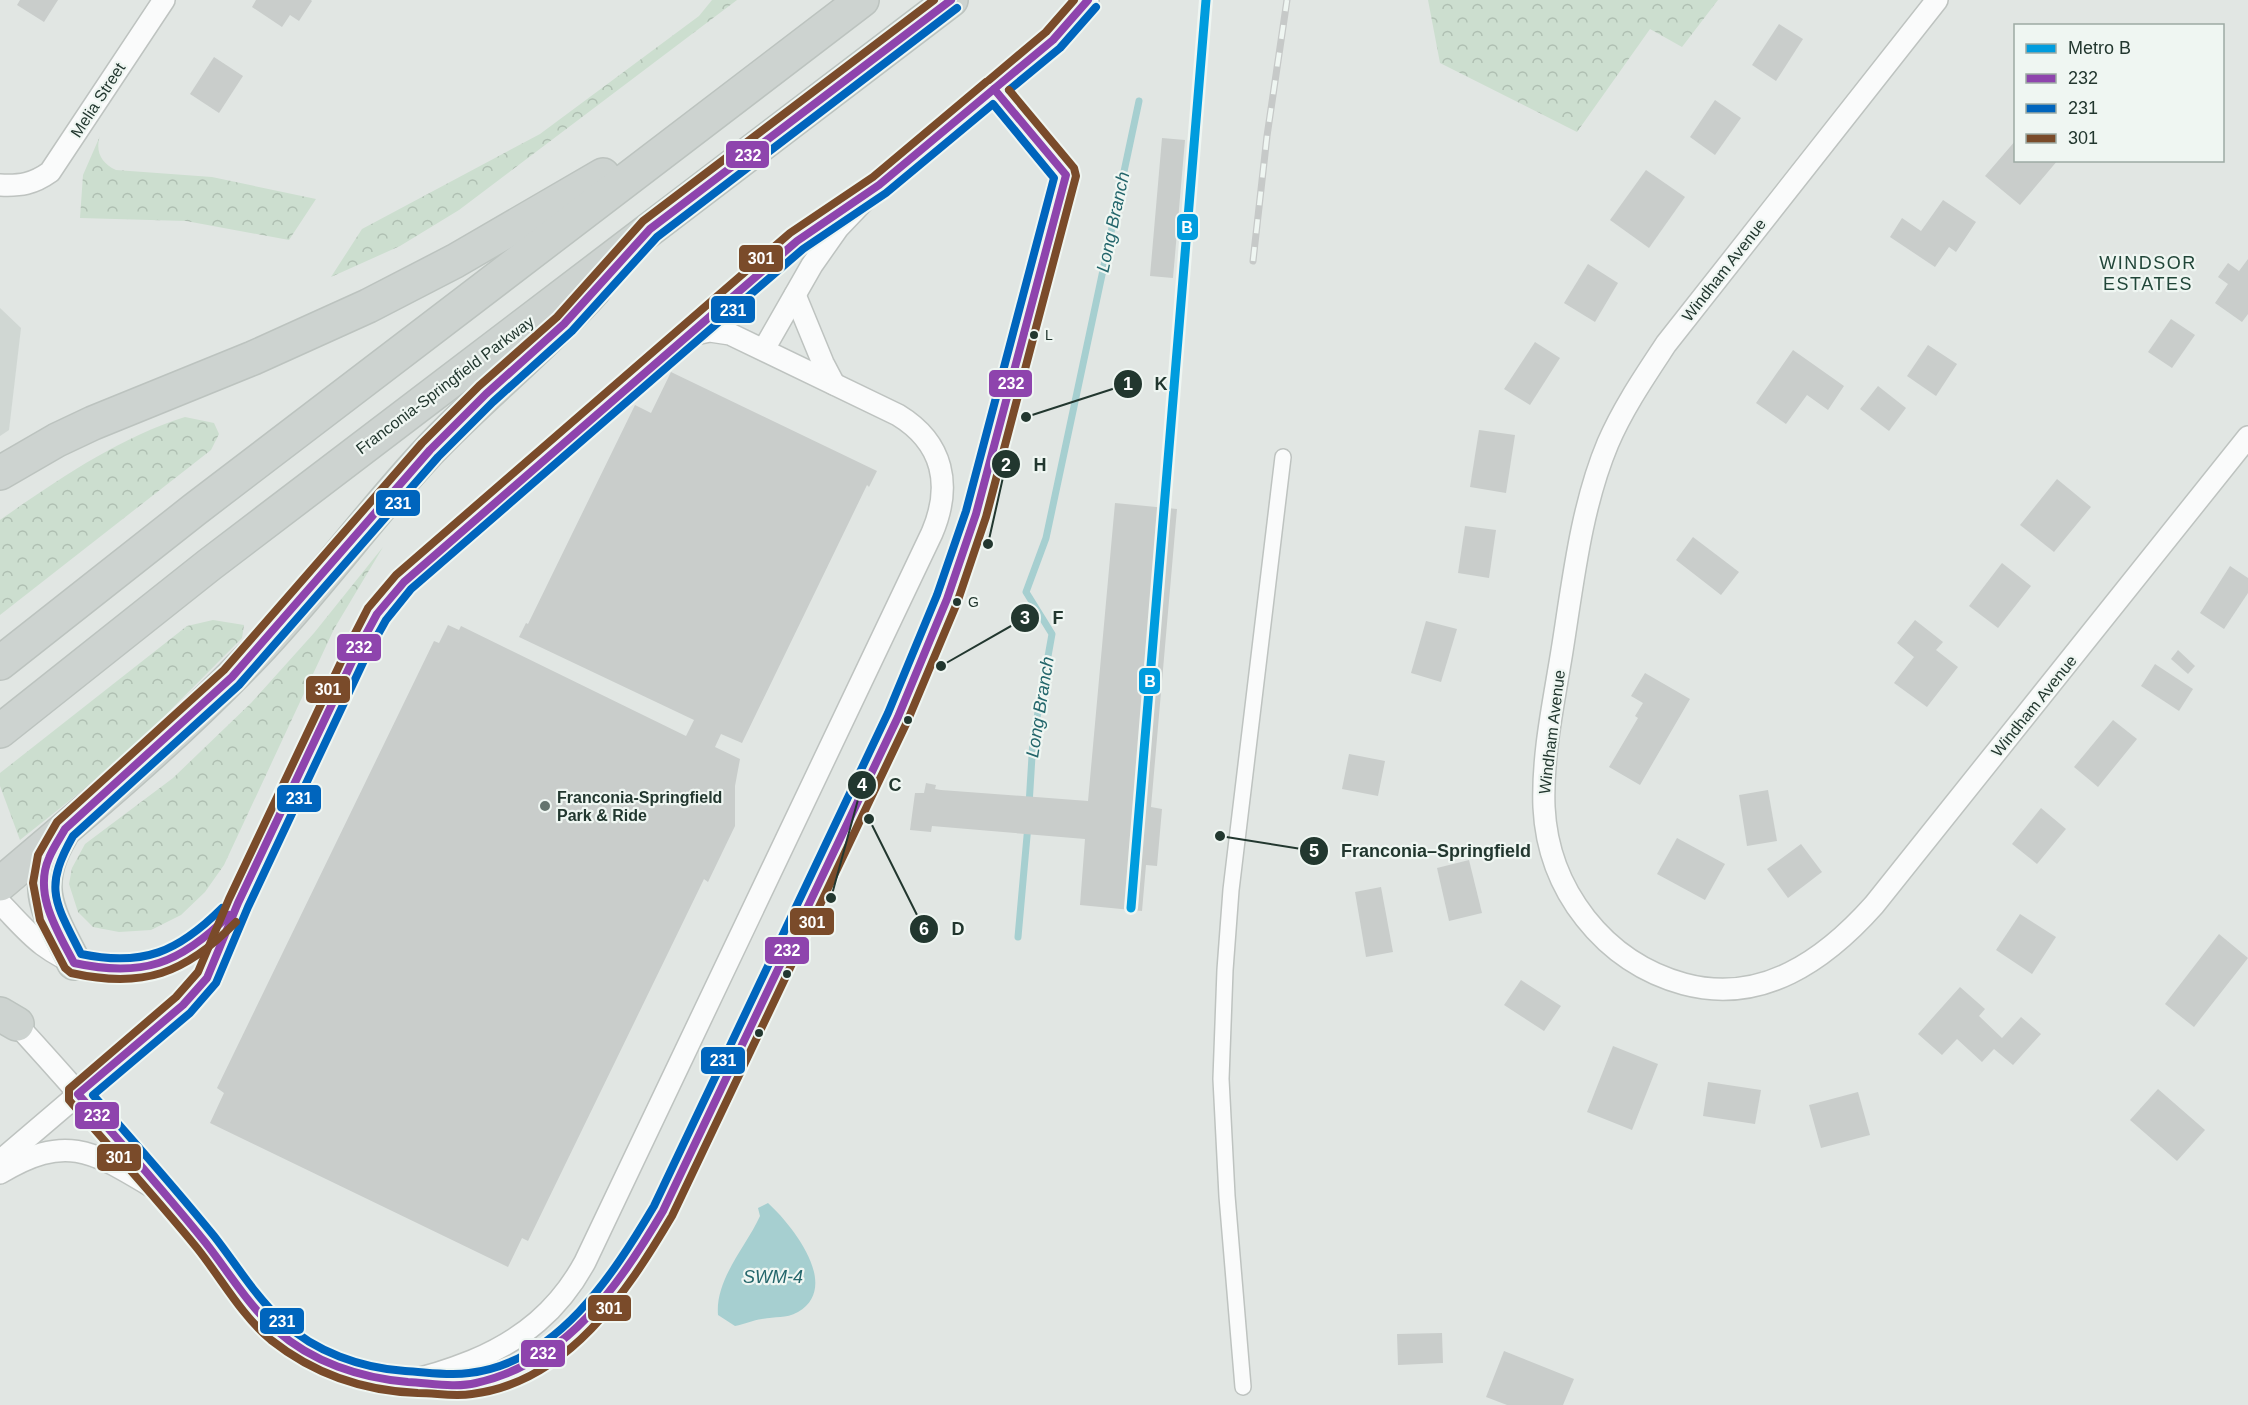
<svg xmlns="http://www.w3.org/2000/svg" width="2248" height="1405" font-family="Helvetica,sans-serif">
  <defs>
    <pattern id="forest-crowns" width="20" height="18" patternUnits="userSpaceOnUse" patternTransform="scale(1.5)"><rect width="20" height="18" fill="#ccdecf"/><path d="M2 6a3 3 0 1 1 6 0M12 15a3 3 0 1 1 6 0" fill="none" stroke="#afbfb2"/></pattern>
  </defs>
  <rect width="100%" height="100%" fill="#e1e6e3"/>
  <polygon fill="#d0d7d3" points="0,308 21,328 9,430 0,436"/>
  <g fill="url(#forest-crowns)">
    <polygon points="712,0 737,0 459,210 400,246 331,277 362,229 540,134 699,16"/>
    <polygon points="1428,0 1718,0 1682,47 1650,29 1577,132 1440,63"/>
    <path d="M100 136C95 151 101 163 116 170L212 177 316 199 289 240 186 221 80 218 83 175Z"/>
    <path d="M185 417 214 423 219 434 211 450 0 615V520C57 480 118 438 185 417Z"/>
    <polygon points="383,547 334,629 224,865 205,892 181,915 151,930 119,932 93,927 78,912 69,884 72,868 85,844 173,778 251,703 314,633"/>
    <polygon points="213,620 244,625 242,638 123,758 20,840 0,786 0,773 187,626"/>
  </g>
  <path fill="#a6cfd0" d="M768 1203C791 1224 842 1286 798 1312 785 1319 776 1316 762 1319 753 1320 745 1324 735 1326L718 1315C715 1279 746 1247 760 1216L758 1208Z"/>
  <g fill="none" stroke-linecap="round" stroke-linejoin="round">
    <g stroke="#a6cfd0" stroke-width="7">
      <polyline points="1029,805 1033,740 1052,634 1026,592 1046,538 1139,101"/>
      <polyline points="1018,937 1028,825"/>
    </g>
  </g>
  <g fill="#c9cdcb">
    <polygon points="20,0 58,0 44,22 17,5"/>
    <polygon points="256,0 311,0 312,1 299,21 290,15 282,27 252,7"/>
    <polygon points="1779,24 1803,39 1776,81 1752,65"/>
    <polygon points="214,57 243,76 219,113 190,94"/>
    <polygon points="1715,100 1741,118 1715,155 1690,137"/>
    <polygon points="1162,138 1185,140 1173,278 1150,276"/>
    <polygon points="2016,140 2016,160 2058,160 2020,205 1985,176"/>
    <polygon points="1646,170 1685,197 1649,248 1610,220"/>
    <polygon points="1943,200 1976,222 1956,252 1949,247 1935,267 1890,237 1902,218 1921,231"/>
    <polygon points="2248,259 2248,314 2242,322 2215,303 2228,284 2218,277 2228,263 2239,271"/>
    <polygon points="1588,264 1618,283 1595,322 1564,303"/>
    <polygon points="2171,319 2195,335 2172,368 2148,352"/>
    <polygon points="1535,342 1560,358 1530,405 1504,389"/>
    <polygon points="1928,345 1957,364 1936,396 1907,376"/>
    <polygon points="1793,350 1844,386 1828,410 1807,395 1786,424 1756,403"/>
    <polygon points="671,372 877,471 869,487 867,485 742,743 721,734 715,747 740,759 735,786 735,826 708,882 704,879 528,1241 522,1238 508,1267 210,1123 224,1093 217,1088 434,641 439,643 448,625 459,630 461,626 686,736 694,720 519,637 526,623 528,624 635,405 651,413"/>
    <polygon points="1878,386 1906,408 1889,431 1860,409"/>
    <polygon points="1479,430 1515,435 1506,493 1470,487"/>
    <polygon points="2057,479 2091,507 2054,552 2020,525"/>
    <polygon points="1115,503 1177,509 1151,807 1162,809 1157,866 1146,865 1142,911 1080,905 1085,839 932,826 931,832 910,830 915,793 924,793 926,783 936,785 935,789 941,790 1088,801"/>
    <polygon points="1465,526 1496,530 1489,578 1458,573"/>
    <polygon points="1693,537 1739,572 1721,595 1676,560"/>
    <polygon points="2002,563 2031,586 1998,628 1969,606"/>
    <polygon points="2230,566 2248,578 2248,593 2224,629 2200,613"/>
    <polygon points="1915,620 1943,642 1936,650 1958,667 1927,707 1894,683 1914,657 1897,643"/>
    <polygon points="1426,621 1457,629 1441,682 1411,673"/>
    <polygon points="2178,650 2195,666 2188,674 2171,659"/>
    <polygon points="2155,664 2193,689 2179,711 2141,686"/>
    <polygon points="1645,673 1690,699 1640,785 1609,767 1638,718 1635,716 1643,703 1631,696"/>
    <polygon points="2113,720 2137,739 2098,787 2074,767"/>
    <polygon points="1349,754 1385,761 1378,796 1342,789"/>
    <polygon points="1768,790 1777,841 1747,846 1739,795"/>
    <polygon points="2041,808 2066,829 2037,864 2012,844"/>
    <polygon points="1677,838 1725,864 1705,900 1657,874"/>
    <polygon points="1801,844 1822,872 1788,898 1767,869"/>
    <polygon points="1469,860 1482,913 1449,921 1437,868"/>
    <polygon points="1381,887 1393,952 1366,957 1355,892"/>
    <polygon points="2020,914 2056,937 2032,974 1996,950"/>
    <polygon points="2219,934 2248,958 2194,1027 2165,1004"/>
    <polygon points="1521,980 1561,1006 1544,1031 1504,1005"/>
    <polygon points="1960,987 1985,1009 1979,1016 2002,1038 2021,1017 2041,1034 2013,1065 1994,1049 1982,1062 1957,1039 1942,1055 1918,1034"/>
    <polygon points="1613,1046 1658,1064 1632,1130 1587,1112"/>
    <polygon points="1708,1082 1761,1090 1755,1124 1703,1116"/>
    <polygon points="2158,1089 2205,1130 2177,1161 2130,1120"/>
    <polygon points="1858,1092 1870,1135 1821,1148 1809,1105"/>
    <polygon points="1442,1333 1443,1363 1398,1365 1397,1334"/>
    <polygon points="1504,1351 1574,1379 1563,1405 1507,1405 1486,1397"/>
  </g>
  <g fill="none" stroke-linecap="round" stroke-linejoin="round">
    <g stroke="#bec3c0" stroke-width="18">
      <polyline id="pedestrian" points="1243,1387 1227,1196 1221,1079 1225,970 1231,890 1283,457"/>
    </g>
    <g stroke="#bec3c0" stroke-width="24">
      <g id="minor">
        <path d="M1937 0 1666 344C1645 376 1623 408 1608 443 1581 507 1573 582 1562 651 1554 701 1542 755 1544 807 1548 890 1604 962 1684 984 1762 1005 1825 960 1874 905L2248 437"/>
        <path d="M0 185C21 186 33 184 50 172L164 0"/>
        <polyline points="795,295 823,363 834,384"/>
        <polyline points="764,349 812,265 838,228 879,185 1053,40 1088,0"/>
        <path d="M0 903C14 917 27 933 43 945 108 993 178 971 229 916"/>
        <path d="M8 1015C64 1076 119 1139 173 1203 229 1269 272 1353 363 1375 376 1378 393 1383 407 1381 428 1377 452 1369 472 1361 522 1340 559 1310 585 1262L932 533C952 486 944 443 898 415L730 334 710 331 685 336"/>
        <polyline points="0,1161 183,1005 207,978 213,966 238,903 358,649 377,614 404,582 797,241 879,185"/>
        <path d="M0 1173C65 1134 91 1150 151 1186"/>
      </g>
    </g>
    <g stroke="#bcc3bf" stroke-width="36">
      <g id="primary">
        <polyline points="0,473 57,440 93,423 253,358 368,306 455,261 603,175"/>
        <polyline points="0,663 194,510 862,0"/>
        <polyline points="0,731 209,565 951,0"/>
        <path d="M61 835C29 887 50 915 74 963"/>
        <path d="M0 884C88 810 176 736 255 653 316 589 368 516 429 451 482 395 543 347 594 290"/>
        <polyline points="0,1014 17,1024"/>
      </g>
    </g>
    <use href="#pedestrian" stroke="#fafbfb" stroke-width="15"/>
    <use href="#minor" stroke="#fafbfb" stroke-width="21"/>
    <use href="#primary" stroke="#cdd3d0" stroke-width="33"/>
    <g stroke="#c6c9c8" stroke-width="7">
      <polyline id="rail" points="1253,261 1267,136 1287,0"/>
    </g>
    <use href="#rail" stroke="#eff6f2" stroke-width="4.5" stroke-dasharray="14" stroke-linecap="butt"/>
    <g stroke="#eff6f2" stroke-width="12">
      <g id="bus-1">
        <path d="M994 89 1066 175 976 514 947 599 898 717 663 1211C619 1286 566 1363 476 1383 455 1388 430 1383 408 1382 360 1378 312 1362 276 1330 248 1305 228 1271 205 1242 164 1191 121 1143 78 1094L183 1005 207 978 238 903 358 649 377 614 404 582 797 241 879 185Z"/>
        <polyline points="994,89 1053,40 1088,0"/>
        <path d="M229 915C180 964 142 978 74 963 58 932 33 894 49 858 53 848 60 838 65 829L232 677 430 450 486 394 564 324 650 229 951 0"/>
      </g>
    </g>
    <g stroke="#eff6f2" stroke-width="12">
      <g id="bus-2">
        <polyline points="1009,90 1060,48 1096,7"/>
        <path d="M993 104 1054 178 966 511 937 595 888 713 654 1206C613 1275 557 1363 469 1373 448 1376 426 1372 405 1371 361 1368 315 1352 282 1321 255 1296 236 1264 214 1236 175 1188 134 1142 93 1095L190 1013 216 983 248 907 367 654 386 620 411 589 803 249 886 193Z"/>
        <path d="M222 908C178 952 143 967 81 954 55 902 43 889 73 836L239 685 438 457 493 402 572 331 657 237 957 8"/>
      </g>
    </g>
    <g stroke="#eff6f2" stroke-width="12">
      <g id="bus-3">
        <polyline points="989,80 1046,32 1074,0"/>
        <path d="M986 82 873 177 790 233 396 575 368 608 349 645 229 899 198 972 176 997 69 1089V1100C112 1150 156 1198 197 1248 221 1278 241 1315 271 1340 314 1374 364 1391 418 1393 436 1393 454 1397 472 1394 568 1382 627 1292 672 1216L907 722 957 603 986 517 1076 176 1074 168 1009 90"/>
        <path d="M236 922C185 974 143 989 71 973L65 968 40 920 33 883 38 855 57 822 224 670 422 443 479 386 557 317 643 221 934 0"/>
      </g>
    </g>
    <use href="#bus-1" stroke="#8e44ad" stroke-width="8"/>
    <use href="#bus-2" stroke="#0065bd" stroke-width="8"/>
    <use href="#bus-3" stroke="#7a4b2a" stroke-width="8"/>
    <g stroke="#eff6f2" stroke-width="14">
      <polyline id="metro-1" points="1131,908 1206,0"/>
    </g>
    <use href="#metro-1" stroke="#009cde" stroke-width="9"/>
  </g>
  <g fill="#22372f" stroke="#eff6f2" stroke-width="2">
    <circle cx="1034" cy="335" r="5"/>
    <circle cx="957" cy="602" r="5"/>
    <circle cx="908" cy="720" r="5"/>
    <circle cx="787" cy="974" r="5"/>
    <circle cx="759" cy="1033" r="5"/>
  </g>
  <circle fill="#65746e" stroke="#eff6f2" stroke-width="2" cx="545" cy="806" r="6"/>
  <g text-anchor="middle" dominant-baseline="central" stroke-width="4.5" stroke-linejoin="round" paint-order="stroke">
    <g font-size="14" fill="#22372f" stroke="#eff6f2" text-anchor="start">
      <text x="1045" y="335">L</text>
      <text x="968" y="602">G</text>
    </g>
    <g font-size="16" fill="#22372f" stroke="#eff6f2">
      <text transform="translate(98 100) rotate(-57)">Melia Street</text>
      <text transform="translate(1724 270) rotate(-52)">Windham Avenue</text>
      <text transform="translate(445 385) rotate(-37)">Franconia-Springfield Parkway</text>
      <text transform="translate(2034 706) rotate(-51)">Windham Avenue</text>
      <text transform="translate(1552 732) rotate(-83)">Windham Avenue</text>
    </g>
    <g font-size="16" font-weight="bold" fill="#22372f" stroke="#eff6f2" text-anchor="start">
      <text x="557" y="797">Franconia-Springfield<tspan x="557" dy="18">Park &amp; Ride</tspan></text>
    </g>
    <g font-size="18" font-style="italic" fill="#23666b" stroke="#eff6f2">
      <text transform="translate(1113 222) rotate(-78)">Long Branch</text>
      <text transform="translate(1040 707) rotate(-81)">Long Branch</text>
      <text x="773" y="1277">SWM-4</text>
    </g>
    <g font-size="18" letter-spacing="1.5" fill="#214639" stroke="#eff6f2">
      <text x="2148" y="263">WINDSOR<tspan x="2148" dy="21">ESTATES</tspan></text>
    </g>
  </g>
  <path fill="none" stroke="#22372f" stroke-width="2" d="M1026 417L1128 384M988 544L1006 464M941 666L1025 618M831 898L862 785M1220 836L1314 851M869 819L924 929"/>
  <g fill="#22372f" stroke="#eff6f2" stroke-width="2">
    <circle cx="1026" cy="417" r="6"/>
    <circle cx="988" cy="544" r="6"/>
    <circle cx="941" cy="666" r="6"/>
    <circle cx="831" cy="898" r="6"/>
    <circle cx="1220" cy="836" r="6"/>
    <circle cx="869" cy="819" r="6"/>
    <circle cx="1128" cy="384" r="15"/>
    <circle cx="1006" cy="464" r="15"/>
    <circle cx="1025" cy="618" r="15"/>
    <circle cx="862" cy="785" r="15"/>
    <circle cx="1314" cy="851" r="15"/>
    <circle cx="924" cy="929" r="15"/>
  </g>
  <g font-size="18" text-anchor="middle" font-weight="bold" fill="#fff">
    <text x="1128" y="390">1</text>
    <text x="1006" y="471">2</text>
    <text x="1025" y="624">3</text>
    <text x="862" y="791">4</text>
    <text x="1314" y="857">5</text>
    <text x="924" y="935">6</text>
  </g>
  <g font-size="18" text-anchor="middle" font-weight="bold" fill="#22372f" stroke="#eff6f2" stroke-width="4.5" stroke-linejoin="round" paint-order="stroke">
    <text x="1161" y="390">K</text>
    <text x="1040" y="471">H</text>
    <text x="1058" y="624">F</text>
    <text x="895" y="791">C</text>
    <text x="1436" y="857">Franconia–Springfield</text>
    <text x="958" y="935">D</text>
  </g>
  <g stroke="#eff6f2" stroke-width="2">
    <rect x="725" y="140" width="45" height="29" rx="6" fill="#8e44ad"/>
    <rect x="1176" y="213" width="23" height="28" rx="6" fill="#009cde"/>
    <rect x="738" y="244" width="46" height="29" rx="6" fill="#7a4b2a"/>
    <rect x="710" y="295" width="46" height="29" rx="6" fill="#0065bd"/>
    <rect x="988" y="369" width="45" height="29" rx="6" fill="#8e44ad"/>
    <rect x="375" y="489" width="46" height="28" rx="6" fill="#0065bd"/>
    <rect x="336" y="633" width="46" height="29" rx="6" fill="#8e44ad"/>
    <rect x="1138" y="667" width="23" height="28" rx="6" fill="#009cde"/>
    <rect x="305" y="675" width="46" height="29" rx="6" fill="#7a4b2a"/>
    <rect x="276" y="784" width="46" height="29" rx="6" fill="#0065bd"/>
    <rect x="789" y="907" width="46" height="29" rx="6" fill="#7a4b2a"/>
    <rect x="764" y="936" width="46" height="29" rx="6" fill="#8e44ad"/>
    <rect x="700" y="1046" width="46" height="29" rx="6" fill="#0065bd"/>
    <rect x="74" y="1101" width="46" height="29" rx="6" fill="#8e44ad"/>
    <rect x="96" y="1143" width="46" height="29" rx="6" fill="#7a4b2a"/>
    <rect x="587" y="1294" width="45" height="28" rx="6" fill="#7a4b2a"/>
    <rect x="259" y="1307" width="46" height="28" rx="6" fill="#0065bd"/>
    <rect x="520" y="1339" width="46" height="29" rx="6" fill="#8e44ad"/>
  </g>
  <g font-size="16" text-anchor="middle" font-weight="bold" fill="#fff">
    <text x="748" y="161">232</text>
    <text x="1187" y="233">B</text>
    <text x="761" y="264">301</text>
    <text x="733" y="316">231</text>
    <text x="1011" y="389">232</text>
    <text x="398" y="509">231</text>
    <text x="359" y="653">232</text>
    <text x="1150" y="687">B</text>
    <text x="328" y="695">301</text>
    <text x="299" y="804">231</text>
    <text x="812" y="928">301</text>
    <text x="787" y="956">232</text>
    <text x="723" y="1066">231</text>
    <text x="97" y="1121">232</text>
    <text x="119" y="1163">301</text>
    <text x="609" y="1314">301</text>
    <text x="282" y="1327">231</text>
    <text x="543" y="1359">232</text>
  </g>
  <rect x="2014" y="24" width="210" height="138" fill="#eff6f2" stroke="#9daaa4" stroke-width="1.5"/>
  <rect x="2026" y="44" width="30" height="9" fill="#009cde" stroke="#9daaa4" stroke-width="1.5"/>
  <text x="2068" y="54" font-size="18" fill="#22372f">Metro B</text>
  <rect x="2026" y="74" width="30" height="9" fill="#8e44ad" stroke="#9daaa4" stroke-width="1.5"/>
  <text x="2068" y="84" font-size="18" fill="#22372f">232</text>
  <rect x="2026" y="104" width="30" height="9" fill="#0065bd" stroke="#9daaa4" stroke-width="1.5"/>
  <text x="2068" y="114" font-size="18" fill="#22372f">231</text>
  <rect x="2026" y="134" width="30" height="9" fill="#7a4b2a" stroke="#9daaa4" stroke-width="1.5"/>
  <text x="2068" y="144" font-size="18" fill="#22372f">301</text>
</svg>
